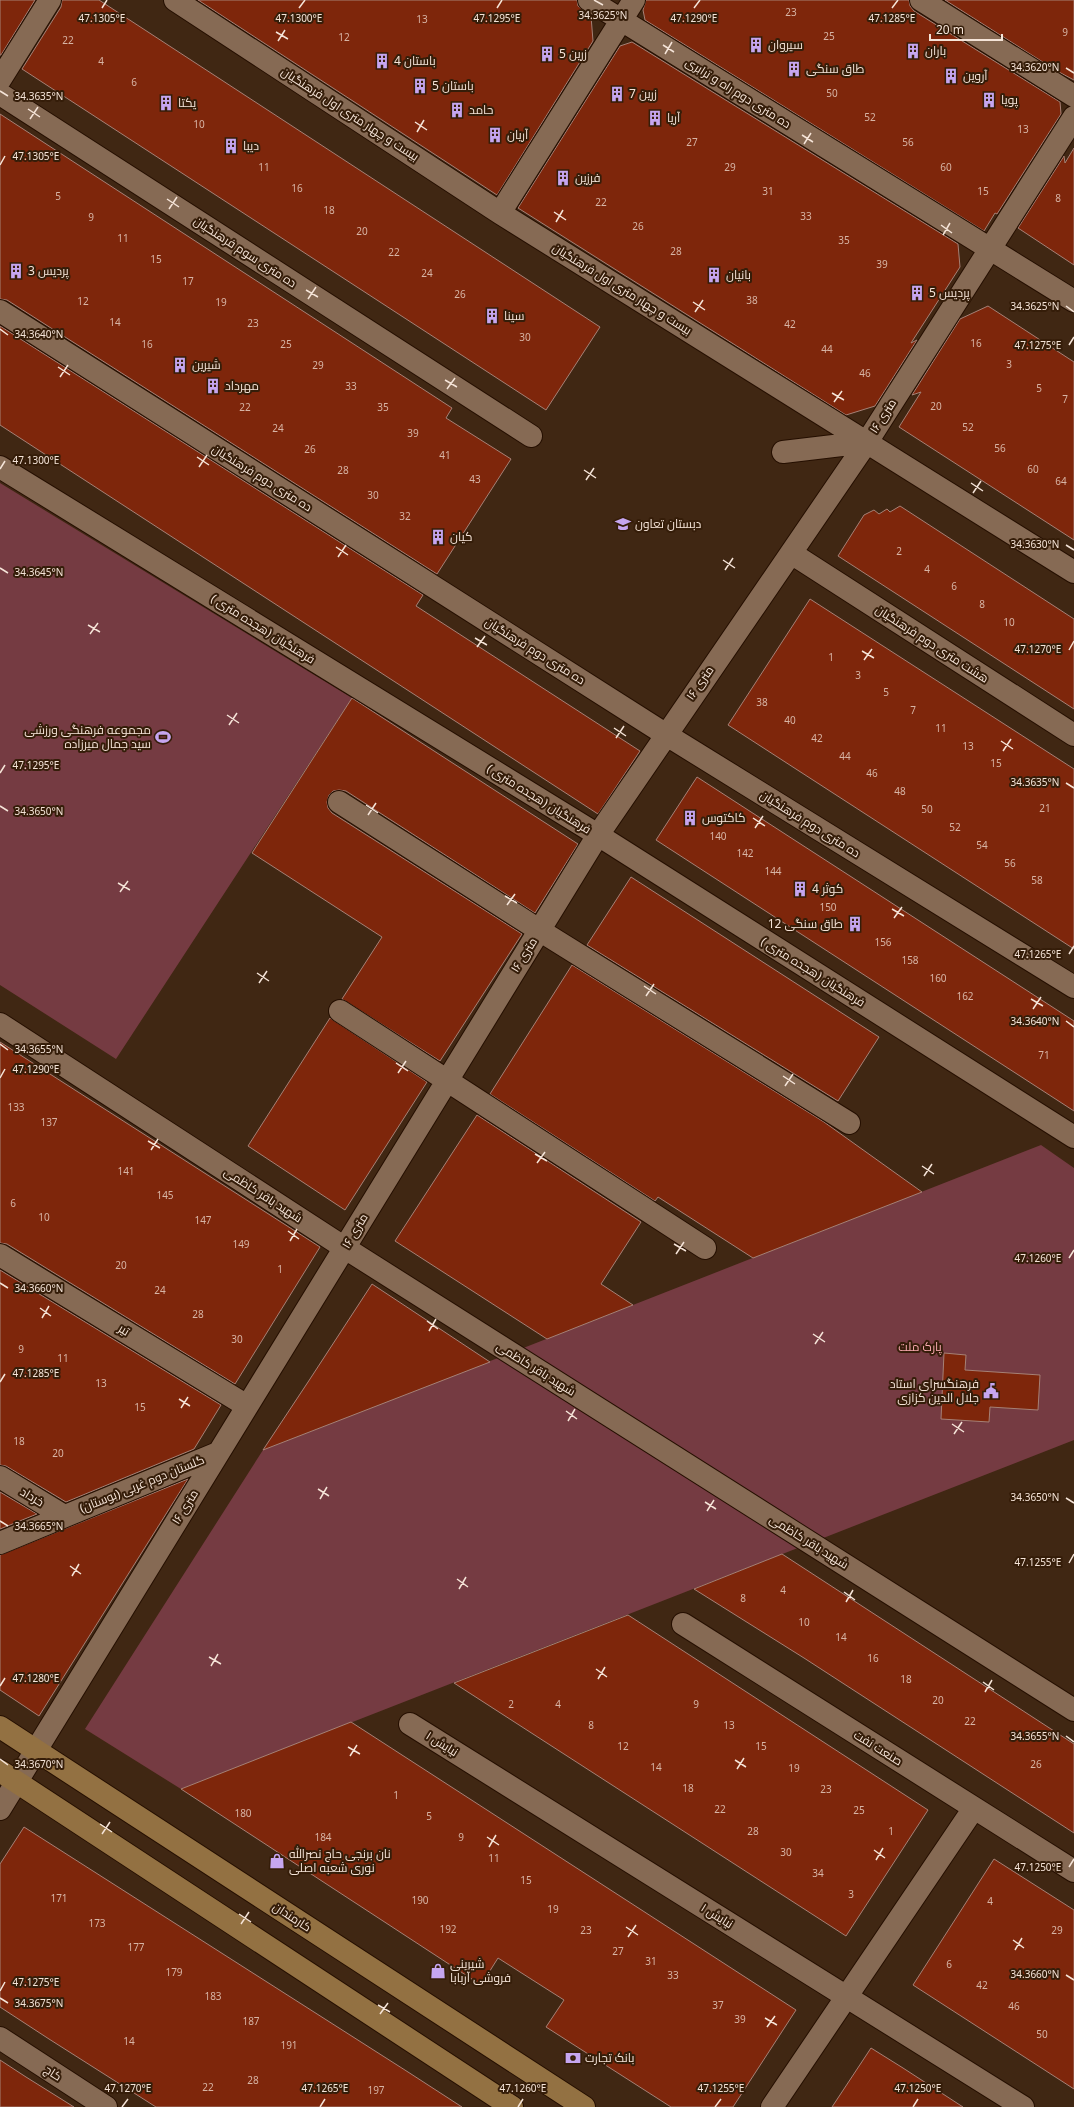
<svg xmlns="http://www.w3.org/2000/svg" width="1074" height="2107" font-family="'Noto Sans',Cairo,sans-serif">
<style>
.green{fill:#753b42}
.building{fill:#7e260b;stroke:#a68176}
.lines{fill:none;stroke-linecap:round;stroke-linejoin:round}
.street-casing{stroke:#250f00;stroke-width:24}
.secondary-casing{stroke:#250f00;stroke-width:24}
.street{stroke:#866a54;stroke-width:22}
.secondary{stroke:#937142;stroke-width:22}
.ticks{fill:none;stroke:#f5e4d8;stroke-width:1.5}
.labels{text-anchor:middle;stroke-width:4;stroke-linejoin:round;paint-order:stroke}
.number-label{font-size:10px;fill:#d7b4a5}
.poi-label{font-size:12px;fill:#f5e4d8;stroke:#351d09;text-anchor:start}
.street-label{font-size:12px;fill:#f5e4d8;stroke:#351d09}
.park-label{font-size:12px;fill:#fcacb3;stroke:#351d09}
.ticks-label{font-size:10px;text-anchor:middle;fill:#f5e4d8;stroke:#351d09;stroke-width:4;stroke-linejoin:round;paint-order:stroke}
</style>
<rect width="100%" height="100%" fill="#402713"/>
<path class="green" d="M0,483l352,215 -236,361 -116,-74z
M1041,1145l33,23v272l-893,349 -96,-60 178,-279z"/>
<path class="building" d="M0,0h35l-34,55h-1z
M62,0h37l501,327 -54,83 -524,-341 39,-62z
M198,0h379l1,6 13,10 2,25 -96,154z
M646,0h263l1,6 4,5 146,91 1,12 -64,100 -2,-1 -11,18 -339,-211 -2,-10z
M945,0h129v80l-17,-9z
M632,42l326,202 2,23 -49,76 6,-3 -42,66 -29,9 -328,-207 102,-162z
M0,114l452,294 -6,10 65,41 -74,115 -430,-274 -7,-1z
M1074,148v117l-56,-37 46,-72 1,7z
M988,306l86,56v178l-175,-113 22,-35 -9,3 48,-76z
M0,326l423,269 -7,11 224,145 -42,63 -598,-389z
M900,506l174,113v90l-236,-153 26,-41 10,-5 5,4 8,-5 3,3z
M810,599l264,170v180l-346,-224z
M352,698l226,146 -43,69 -189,-122 -7,-1 -6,1 -4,4 -2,7 1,6 4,5 190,121 -82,127 -98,-62 40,-62 -130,-84z
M697,777l377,244v90l-418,-271z
M631,877l248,160 -41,64 -251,-156z
M572,965l252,157 98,70 -169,66 -95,-61 -3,4 -165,-107z
M330,1018l97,64 -82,128 -97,-64z
M0,1042l320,205 -85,137 -228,-140 -7,-1z
M477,1115l164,107 -40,62 32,21 -86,34 -152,-98z
M0,1270l221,135 -27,44 -128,53 -60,-36 -6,-1z
M372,1284l118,78 -227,88 47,-71z
M944,1353l22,2 -1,15 75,5 -2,35 -48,-3 -1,15 -48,-3z
M188,1479l-149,237 -39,-26v-135z
M0,1492l37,22 -37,15z
M782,1554l292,190v89l-270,-175 -110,-69z
M628,1615l300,195 -82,126 -392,-253z
M351,1722l445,288 -63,97h-62l-125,-80 18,-27 -66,-42 -17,27 -300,-196z
M24,1827l384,245 54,35h-306l-107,-68 -49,-32v-143z
M994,1859l80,51v179l-161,-104z
M871,2048l32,20 60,39h-131z
M0,2060l26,17 48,30h-74z"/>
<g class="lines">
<defs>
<path id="street" d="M175,0l325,213 574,359
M589,0l485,301
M921,0l153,96
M0,80l50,-80
M0,94l531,342
M500,213l134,-213
M0,311l665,423 409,253
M783,452l84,-10
M0,467l598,368 476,302
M791,553l283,182
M339,802l200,128 310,193
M340,1011l365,237
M0,1024l345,224 729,462
M0,1255l247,151
M0,1477l64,39
M0,1543l218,-90
M683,1624l391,247
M410,1724l613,383
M0,1809l598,-974 269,-393 207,-325
M0,2038l106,69
M772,2107l202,-299"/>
<path id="secondary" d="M0,1727l584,380
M0,1771l512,336"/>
</defs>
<use href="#street" class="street-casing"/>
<use href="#secondary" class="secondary-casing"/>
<use href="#street" class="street"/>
<use href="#secondary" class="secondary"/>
</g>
<path class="ticks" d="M594,0l9,5M102,8l5,-8M299,8l6,-8M497,8l5,-8M694,8l6,-8M892,8l6,-8M276,32l12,7M278,41l7,-11M663,45l11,7M665,54l7,-12M1066,68l8,5M0,91l8,5M28,109l12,8M30,119l8,-12M415,122l12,8M417,132l7,-12M802,135l11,7M804,144l7,-11M0,165l5,-9M167,199l12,8M169,209l8,-12M554,212l12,8M556,222l7,-12M941,225l11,8M943,235l7,-12M306,290l12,7M308,299l8,-12M693,302l12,8M1066,306l8,6M695,312l8,-12M0,329l8,6M1069,345l5,-8M58,367l12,8M60,377l8,-12M445,380l12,7M447,389l8,-11M832,393l12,7M834,402l8,-11M197,457l12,8M199,467l8,-12M0,469l5,-8M584,470l12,8M586,480l8,-12M971,483l12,8M973,493l8,-12M1066,545l8,5M336,547l12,8M338,557l8,-12M723,560l12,8M0,568l8,5M725,570l8,-12M88,625l12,7M90,634l8,-11M475,638l12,7M477,647l8,-11M1069,650l5,-9M862,651l12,7M864,660l8,-11M227,715l12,8M229,725l8,-12M614,728l12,8M616,738l8,-12M1001,741l12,8M1003,751l8,-12M0,773l5,-8M1066,783l8,5M366,805l12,8M0,806l8,5M368,815l8,-12M753,818l12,8M755,828l8,-12M118,883l12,7M120,892l8,-11M505,896l12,7M507,905l8,-11M892,909l12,7M894,918l8,-11M1069,954l5,-8M257,973l12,8M259,983l8,-12M644,986l12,8M646,996l8,-12M1031,999l12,7M1033,1009l8,-12M1066,1021l8,6M0,1044l8,6M396,1063l12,8M398,1073l8,-12M783,1076l12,8M0,1078l5,-9M785,1086l8,-12M148,1141l12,7M151,1150l7,-11M535,1154l12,7M537,1163l8,-11M922,1166l12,8M924,1176l8,-12M288,1231l11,8M290,1241l7,-12M674,1244l12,7M676,1254l8,-12M1069,1258l5,-8M0,1283l8,5M40,1308l11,8M42,1318l7,-12M427,1321l11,8M429,1331l7,-12M813,1334l12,8M815,1344l8,-12M0,1382l5,-8M179,1399l11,7M181,1408l7,-11M566,1411l11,8M568,1421l7,-12M952,1424l12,8M954,1434l8,-12M318,1489l11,7M1066,1498l8,5M320,1499l7,-12M705,1502l11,7M707,1511l7,-11M0,1521l8,5M1069,1563l5,-9M70,1566l11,8M72,1576l7,-12M457,1579l11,8M459,1589l7,-12M844,1592l11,8M846,1602l7,-12M209,1657l12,7M211,1666l7,-12M596,1669l11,8M598,1679l7,-12M983,1682l11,8M0,1686l5,-8M985,1692l7,-12M1066,1736l8,6M348,1747l12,7M350,1756l7,-11M0,1759l8,6M735,1760l11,7M737,1769l7,-11M100,1824l12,8M102,1834l8,-12M487,1837l12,8M489,1847l7,-12M874,1850l11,8M876,1860l7,-12M1069,1867l5,-8M239,1914l12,8M241,1924l8,-12M626,1927l12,8M628,1937l8,-12M1013,1940l11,8M1015,1950l7,-12M1066,1975l8,5M0,1991l5,-9M0,1998l8,5M378,2005l12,7M380,2014l8,-11M765,2018l12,7M767,2027l8,-11M122,2107l6,-8M320,2107l5,-8M518,2107l5,-8M715,2107l6,-8M913,2107l5,-8"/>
<defs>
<symbol id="building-bare" viewBox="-9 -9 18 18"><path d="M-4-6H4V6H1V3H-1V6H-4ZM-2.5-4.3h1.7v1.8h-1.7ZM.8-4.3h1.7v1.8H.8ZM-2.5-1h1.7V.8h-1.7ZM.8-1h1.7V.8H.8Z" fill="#c6a6f0" stroke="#351d09" stroke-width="2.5" paint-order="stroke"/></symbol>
<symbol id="school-bare" viewBox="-9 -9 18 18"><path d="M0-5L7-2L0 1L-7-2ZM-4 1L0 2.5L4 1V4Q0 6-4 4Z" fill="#c6a6f0" stroke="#351d09" stroke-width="2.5" paint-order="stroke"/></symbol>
<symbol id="stadium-bare" viewBox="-9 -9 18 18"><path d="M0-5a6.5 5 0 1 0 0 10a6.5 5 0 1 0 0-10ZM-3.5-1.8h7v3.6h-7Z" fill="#c6a6f0" stroke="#351d09" stroke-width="2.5" paint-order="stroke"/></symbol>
<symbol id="civic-bare" viewBox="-9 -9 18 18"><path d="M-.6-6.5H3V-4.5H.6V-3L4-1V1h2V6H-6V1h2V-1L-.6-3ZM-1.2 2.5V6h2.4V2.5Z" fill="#c6a6f0" stroke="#351d09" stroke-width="2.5" paint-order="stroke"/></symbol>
<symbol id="shop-bare" viewBox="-9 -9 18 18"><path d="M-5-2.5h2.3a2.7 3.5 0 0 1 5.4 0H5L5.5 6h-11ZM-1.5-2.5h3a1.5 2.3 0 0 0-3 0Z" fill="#c6a6f0" stroke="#351d09" stroke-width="2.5" paint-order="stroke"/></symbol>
<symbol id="bank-bare" viewBox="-9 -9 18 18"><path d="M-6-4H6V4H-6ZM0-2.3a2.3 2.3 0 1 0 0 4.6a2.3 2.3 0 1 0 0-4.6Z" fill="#c6a6f0" stroke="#351d09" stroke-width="2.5" paint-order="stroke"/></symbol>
</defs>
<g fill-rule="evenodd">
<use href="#building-bare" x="745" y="34" width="22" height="22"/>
<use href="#building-bare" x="902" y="40" width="22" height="22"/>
<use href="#building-bare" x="536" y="43" width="22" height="22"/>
<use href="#building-bare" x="371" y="50" width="22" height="22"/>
<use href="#building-bare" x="783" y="58" width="22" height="22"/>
<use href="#building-bare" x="940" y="65" width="22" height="22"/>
<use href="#building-bare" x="409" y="75" width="22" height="22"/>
<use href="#building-bare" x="606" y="83" width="22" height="22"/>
<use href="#building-bare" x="978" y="89" width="22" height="22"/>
<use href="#building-bare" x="155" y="92" width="22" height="22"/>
<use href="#building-bare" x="446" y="99" width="22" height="22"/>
<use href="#building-bare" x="644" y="107" width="22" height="22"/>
<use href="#building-bare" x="484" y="124" width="22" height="22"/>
<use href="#building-bare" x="220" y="135" width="22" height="22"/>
<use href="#building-bare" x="552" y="167" width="22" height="22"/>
<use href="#building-bare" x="5" y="260" width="22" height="22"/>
<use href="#building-bare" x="703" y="264" width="22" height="22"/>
<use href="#building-bare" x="906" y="282" width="22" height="22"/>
<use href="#building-bare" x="481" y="305" width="22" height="22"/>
<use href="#building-bare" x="169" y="354" width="22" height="22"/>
<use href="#building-bare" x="202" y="375" width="22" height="22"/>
<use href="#school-bare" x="612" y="513" width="22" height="22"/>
<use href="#building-bare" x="427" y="526" width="22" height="22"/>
<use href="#stadium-bare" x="152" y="726" width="22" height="22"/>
<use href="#building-bare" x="679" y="807" width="22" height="22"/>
<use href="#building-bare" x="789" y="878" width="22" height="22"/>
<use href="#building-bare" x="844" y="913" width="22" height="22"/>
<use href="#civic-bare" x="980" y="1380" width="22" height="22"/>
<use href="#shop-bare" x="266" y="1850" width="22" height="22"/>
<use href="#shop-bare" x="427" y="1960" width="22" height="22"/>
<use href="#bank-bare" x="562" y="2047" width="22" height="22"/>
</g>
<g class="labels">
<g class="number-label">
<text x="791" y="16">23</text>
<text x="422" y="23">13</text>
<text x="1065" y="36">9</text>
<text x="829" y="40">25</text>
<text x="344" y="41">12</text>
<text x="68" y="44">22</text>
<text x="101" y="65">4</text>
<text x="134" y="86">6</text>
<text x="832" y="97">50</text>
<text x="870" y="121">52</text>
<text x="199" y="128">10</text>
<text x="1023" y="133">13</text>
<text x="692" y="146">27</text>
<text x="908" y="146">56</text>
<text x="264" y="171">11</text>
<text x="730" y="171">29</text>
<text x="946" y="171">60</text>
<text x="297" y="192">16</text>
<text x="768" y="195">31</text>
<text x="983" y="195">15</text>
<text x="58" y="200">5</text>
<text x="1058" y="202">8</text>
<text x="601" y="206">22</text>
<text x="329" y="214">18</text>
<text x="806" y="220">33</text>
<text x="91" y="221">9</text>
<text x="638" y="230">26</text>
<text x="362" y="235">20</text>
<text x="123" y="242">11</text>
<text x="844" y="244">35</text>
<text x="676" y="255">28</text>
<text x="394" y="256">22</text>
<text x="156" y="263">15</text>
<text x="882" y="268">39</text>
<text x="427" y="277">24</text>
<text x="188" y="285">17</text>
<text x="460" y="298">26</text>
<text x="752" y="304">38</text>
<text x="83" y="305">12</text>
<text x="221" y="306">19</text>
<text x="115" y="326">14</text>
<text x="253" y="327">23</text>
<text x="790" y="328">42</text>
<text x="525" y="341">30</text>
<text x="976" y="347">16</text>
<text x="147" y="348">16</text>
<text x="286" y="348">25</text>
<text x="827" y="353">44</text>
<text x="1009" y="368">3</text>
<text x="318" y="369">29</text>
<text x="865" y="377">46</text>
<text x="351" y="390">33</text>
<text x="1039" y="392">5</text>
<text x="1065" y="403">7</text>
<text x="936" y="410">20</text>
<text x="245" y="411">22</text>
<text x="383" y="411">35</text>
<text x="968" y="431">52</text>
<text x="278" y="432">24</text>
<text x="413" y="437">39</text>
<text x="1000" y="452">56</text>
<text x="310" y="453">26</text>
<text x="445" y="459">41</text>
<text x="1033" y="473">60</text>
<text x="343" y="474">28</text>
<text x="475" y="483">43</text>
<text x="1061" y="485">64</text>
<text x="373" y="499">30</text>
<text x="405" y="520">32</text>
<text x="899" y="555">2</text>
<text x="927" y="573">4</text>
<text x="954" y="590">6</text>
<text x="982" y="608">8</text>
<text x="1009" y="626">10</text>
<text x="831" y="661">1</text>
<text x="858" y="679">3</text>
<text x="886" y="696">5</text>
<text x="762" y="706">38</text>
<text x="913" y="714">7</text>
<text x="790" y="724">40</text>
<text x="941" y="732">11</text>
<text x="817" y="742">42</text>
<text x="968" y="750">13</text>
<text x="845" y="760">44</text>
<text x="996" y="767">15</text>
<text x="872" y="777">46</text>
<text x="900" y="795">48</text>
<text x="1045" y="812">21</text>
<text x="927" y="813">50</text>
<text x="955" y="831">52</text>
<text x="718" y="840">140</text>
<text x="982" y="849">54</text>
<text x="745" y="857">142</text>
<text x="1010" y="867">56</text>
<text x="773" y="875">144</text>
<text x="1037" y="884">58</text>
<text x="828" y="911">150</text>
<text x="883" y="946">156</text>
<text x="910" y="964">158</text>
<text x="938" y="982">160</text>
<text x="965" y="1000">162</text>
<text x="1044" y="1059">71</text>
<text x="16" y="1111">133</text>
<text x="49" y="1126">137</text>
<text x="126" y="1175">141</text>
<text x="165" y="1199">145</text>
<text x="13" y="1207">6</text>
<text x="44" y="1221">10</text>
<text x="203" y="1224">147</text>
<text x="241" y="1248">149</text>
<text x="121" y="1269">20</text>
<text x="280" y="1273">1</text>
<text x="160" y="1294">24</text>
<text x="198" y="1318">28</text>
<text x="237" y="1343">30</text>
<text x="21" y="1353">9</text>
<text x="63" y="1362">11</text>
<text x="101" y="1387">13</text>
<text x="140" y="1411">15</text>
<text x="19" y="1445">18</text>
<text x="58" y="1457">20</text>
<text x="783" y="1594">4</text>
<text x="743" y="1602">8</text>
<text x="804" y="1626">10</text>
<text x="841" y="1641">14</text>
<text x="873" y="1662">16</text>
<text x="906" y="1683">18</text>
<text x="938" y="1704">20</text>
<text x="511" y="1708">2</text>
<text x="558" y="1708">4</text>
<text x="696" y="1708">9</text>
<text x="970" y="1725">22</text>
<text x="591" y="1729">8</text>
<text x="729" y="1729">13</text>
<text x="623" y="1750">12</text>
<text x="761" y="1750">15</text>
<text x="1036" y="1768">26</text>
<text x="656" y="1771">14</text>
<text x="794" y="1772">19</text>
<text x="688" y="1792">18</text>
<text x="826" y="1793">23</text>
<text x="396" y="1799">1</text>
<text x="720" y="1813">22</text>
<text x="859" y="1814">25</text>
<text x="243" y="1817">180</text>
<text x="429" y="1820">5</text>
<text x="753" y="1835">28</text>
<text x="891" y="1835">1</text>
<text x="323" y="1841">184</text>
<text x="461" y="1841">9</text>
<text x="786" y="1856">30</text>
<text x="494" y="1862">11</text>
<text x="818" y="1877">34</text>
<text x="526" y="1884">15</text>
<text x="851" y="1898">3</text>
<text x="59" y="1902">171</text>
<text x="420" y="1904">190</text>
<text x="990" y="1905">4</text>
<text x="553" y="1913">19</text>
<text x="97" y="1927">173</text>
<text x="448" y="1933">192</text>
<text x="586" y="1934">23</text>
<text x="1057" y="1934">29</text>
<text x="136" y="1951">177</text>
<text x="618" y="1955">27</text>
<text x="651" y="1965">31</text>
<text x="949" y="1968">6</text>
<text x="174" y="1976">179</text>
<text x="673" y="1979">33</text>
<text x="982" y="1989">42</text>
<text x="213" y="2000">183</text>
<text x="718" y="2009">37</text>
<text x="1014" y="2010">46</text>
<text x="740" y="2023">39</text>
<text x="251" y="2025">187</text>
<text x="1042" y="2038">50</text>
<text x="129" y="2045">14</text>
<text x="289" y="2049">191</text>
<text x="253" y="2084">28</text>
<text x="208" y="2091">22</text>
<text x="376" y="2094">197</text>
</g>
<g class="poi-label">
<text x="768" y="49">سیروان</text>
<text x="925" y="55">باران</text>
<text x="559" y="58">زرین 5</text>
<text x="394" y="65">باستان 4</text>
<text x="806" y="73">طاق سنگی</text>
<text x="963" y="80">آروین</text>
<text x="432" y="90">باستان 5</text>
<text x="629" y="98">زرین 7</text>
<text x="1001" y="104">پویا</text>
<text x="178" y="107">یکتا</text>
<text x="469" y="114">حامد</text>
<text x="667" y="122">آریا</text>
<text x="507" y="139">آریان</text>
<text x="243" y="150">دیبا</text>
<text x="575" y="182">فرزین</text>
<text x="28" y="275">پردیس 3</text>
<text x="726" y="279">بانیان</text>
<text x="929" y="297">پردیس 5</text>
<text x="504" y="320">سینا</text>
<text x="192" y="369">شیرین</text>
<text x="225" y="390">مهرداد</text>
<text x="635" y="528">دبستان تعاون</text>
<text x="450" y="541">کیان</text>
<text x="151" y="734" text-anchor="end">مجموعه فرهنگی ورزشی<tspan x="151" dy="14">سید جمال میرزاده</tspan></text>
<text x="702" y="822">کاکتوس</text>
<text x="812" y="893">کوثر 4</text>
<text x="843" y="928" text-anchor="end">طاق سنگی 12</text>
<text x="979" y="1388" text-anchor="end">فرهنگسرای استاد<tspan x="979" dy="14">جلال الدین کزازی</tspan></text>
<text x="289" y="1858">نان برنجی حاج نصرالله<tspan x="289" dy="14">نوری شعبه اصلی</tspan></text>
<text x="450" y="1968">شیرینی<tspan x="450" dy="14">فروشی آربابا</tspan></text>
<text x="585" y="2062">بانک تجارت</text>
</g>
<g class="street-label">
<text transform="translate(738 93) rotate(32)" y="4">ده متری دوم راه و ترابری</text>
<text transform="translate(350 114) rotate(33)" y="4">بیست و چهار متری اول فرهنگیان</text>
<text transform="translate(245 252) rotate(33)" y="4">ده متری سوم فرهنگیان</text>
<text transform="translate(622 289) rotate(32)" y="4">بیست و چهار متری اول فرهنگیان</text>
<text transform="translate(883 416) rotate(-57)" y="4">۱۶ متری</text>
<text transform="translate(262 478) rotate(32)" y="4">ده متری دوم فرهنگیان</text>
<text transform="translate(263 629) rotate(32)" y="4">فرهنگیان (هجده متری )</text>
<text transform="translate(932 644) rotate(33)" y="4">هشت متری دوم فرهنگیان</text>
<text transform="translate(535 651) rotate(32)" y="4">ده متری دوم فرهنگیان</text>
<text transform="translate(700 683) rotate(-55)" y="4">۱۶ متری</text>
<text transform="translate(539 799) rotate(32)" y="4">فرهنگیان (هجده متری )</text>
<text transform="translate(810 824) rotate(32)" y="4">ده متری دوم فرهنگیان</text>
<text transform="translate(524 955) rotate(-58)" y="4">۱۶ متری</text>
<text transform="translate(813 972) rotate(32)" y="4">فرهنگیان (هجده متری )</text>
<text transform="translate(263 1195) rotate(33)" y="4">شهید باقر کاظمی</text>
<text transform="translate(355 1231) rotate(-59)" y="4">۱۶ متری</text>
<text transform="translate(124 1330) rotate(31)" y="4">تیر</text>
<text transform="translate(536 1369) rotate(32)" y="4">شهید باقر کاظمی</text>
<text transform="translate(142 1484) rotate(-22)" y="4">گلستان دوم غربی (بوستان)</text>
<text transform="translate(32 1497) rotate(31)" y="4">خرداد</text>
<text transform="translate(185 1507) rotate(-58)" y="4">۱۶ متری</text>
<text transform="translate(809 1542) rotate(32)" y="4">شهید باقر کاظمی</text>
<text transform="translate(442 1744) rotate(32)" y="4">نیایش ۱</text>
<text transform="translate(878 1748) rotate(32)" y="4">صنعت نفت</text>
<text transform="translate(717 1916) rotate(32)" y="4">نیایش ۱</text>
<text transform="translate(292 1917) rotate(33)" y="4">کارمندان</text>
<text transform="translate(53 2073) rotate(33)" y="4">کاج</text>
</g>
<g class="park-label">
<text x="920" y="1351">پارک ملت</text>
</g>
</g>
<g class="ticks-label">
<text x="603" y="19">34.3625°N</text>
<text x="102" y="22">47.1305°E</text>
<text x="299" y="22">47.1300°E</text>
<text x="497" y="22">47.1295°E</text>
<text x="694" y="22">47.1290°E</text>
<text x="892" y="22">47.1285°E</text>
<text x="1035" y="71">34.3620°N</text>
<text x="39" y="100">34.3635°N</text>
<text x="36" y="160">47.1305°E</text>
<text x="1035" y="310">34.3625°N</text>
<text x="39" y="338">34.3640°N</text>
<text x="1038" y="349">47.1275°E</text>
<text x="36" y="464">47.1300°E</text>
<text x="1035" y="548">34.3630°N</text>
<text x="39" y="576">34.3645°N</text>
<text x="1038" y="653">47.1270°E</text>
<text x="36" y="769">47.1295°E</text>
<text x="1035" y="786">34.3635°N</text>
<text x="39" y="815">34.3650°N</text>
<text x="1038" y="958">47.1265°E</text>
<text x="1035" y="1025">34.3640°N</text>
<text x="39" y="1053">34.3655°N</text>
<text x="36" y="1073">47.1290°E</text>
<text x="1038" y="1262">47.1260°E</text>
<text x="39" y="1292">34.3660°N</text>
<text x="36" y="1377">47.1285°E</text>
<text x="1035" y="1501">34.3650°N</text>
<text x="39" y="1530">34.3665°N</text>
<text x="1038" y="1566">47.1255°E</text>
<text x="36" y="1682">47.1280°E</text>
<text x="1035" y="1740">34.3655°N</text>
<text x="39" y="1768">34.3670°N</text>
<text x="1038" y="1871">47.1250°E</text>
<text x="1035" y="1978">34.3660°N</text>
<text x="36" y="1986">47.1275°E</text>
<text x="39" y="2007">34.3675°N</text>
<text x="128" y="2092">47.1270°E</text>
<text x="325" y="2092">47.1265°E</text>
<text x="523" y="2092">47.1260°E</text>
<text x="721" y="2092">47.1255°E</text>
<text x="918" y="2092">47.1250°E</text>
</g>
<path d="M930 34v6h72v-6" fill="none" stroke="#f5e4d8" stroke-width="2"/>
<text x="936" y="34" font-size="12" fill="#f5e4d8" stroke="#351d09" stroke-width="3" paint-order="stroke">20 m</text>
</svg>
